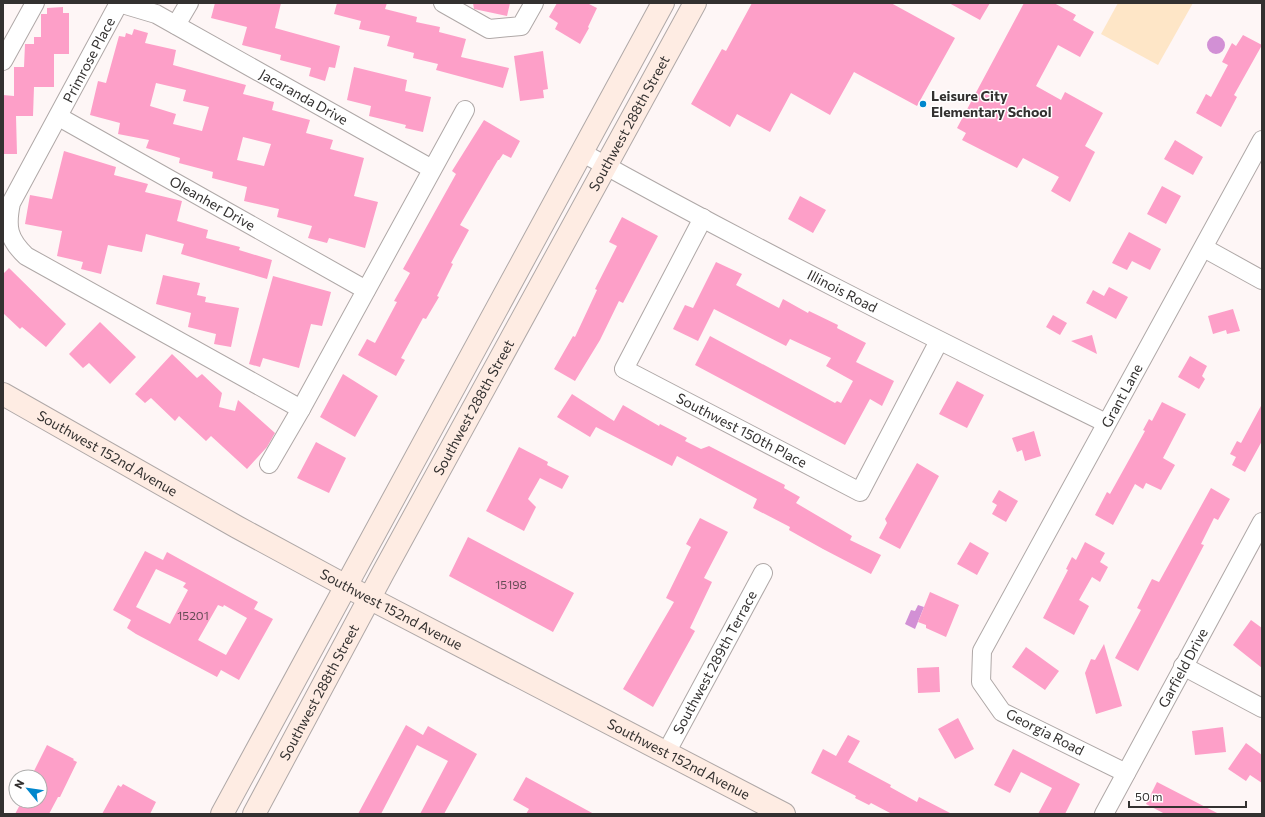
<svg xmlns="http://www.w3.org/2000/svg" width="1265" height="817" font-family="Commissioner,sans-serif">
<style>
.green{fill:#fee6c7}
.water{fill:#d290d5}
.building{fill:#fd9fc8;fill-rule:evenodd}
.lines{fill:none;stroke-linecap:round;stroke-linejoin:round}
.street-casing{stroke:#afa8a7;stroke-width:20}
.secondary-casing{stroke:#afa8a7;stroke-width:24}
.street{stroke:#fff;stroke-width:18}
.secondary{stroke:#feece3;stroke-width:22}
.poi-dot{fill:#0087cd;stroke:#fff;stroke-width:1.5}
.labels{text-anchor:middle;stroke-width:3;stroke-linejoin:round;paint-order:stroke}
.number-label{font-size:12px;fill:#664c56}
.street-label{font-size:14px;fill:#333130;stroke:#fff}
.poi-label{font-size:14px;font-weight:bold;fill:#333130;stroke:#fff;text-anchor:start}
</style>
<rect width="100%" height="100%" fill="#fef6f6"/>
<path class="green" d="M1118,3h75l-35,62 -57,-31z"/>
<path class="water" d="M1207 45a9 9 0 1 1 18 0a9 9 0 1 1-18 0Z
M918,605l6,2 -9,22 -10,-5 6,-14 4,1z"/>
<path class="building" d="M215,3h66l-6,25 65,18 -5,22 -6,-1 -4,14 -16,-5 2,-8 -31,-8 1,-5 -39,-10 5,-18 -36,-9z
M337,3h50l-2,6 32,8 -1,5 24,5 -1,5 27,7 -5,18 48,11 -6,20 -67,-18 2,-6 -25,-6 1,-5 -27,-7 3,-10 -31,-7 2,-8 -27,-7z
M473,3h37l-3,13 -33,-7z
M557,3h30l10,5 -9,19 1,1 -9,16 -25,-15 3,-6 -9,-6z
M752,3h139l64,35 -38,68 -63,-34 -24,43 -39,-22 -21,39 -33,-18 -7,13 -39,-23 31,-55 4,2z
M949,3h41l-10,17z
M1024,3h30l22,12 -3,5 21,12 -14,25 -22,-12 -22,41 25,14 4,-8 38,21 -18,33 10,6 -25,50 -19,-11 8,-14 -36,-19 -6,10 -55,-28 4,-7 -9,-5z
M63,7v6h6v41h-15v33h-20l-1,29h-17l1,38h-14v-59l11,1v-29h10l1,-23h9v-7h7v-23h6v-6z
M134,29l14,4 -3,10 31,7 -3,15 73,20 -3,9 31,8 -2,8 38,10 -4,13 27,7 -3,9 34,9 -10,38 24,6 -13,46 -36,-10 -2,5 -19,-5 4,-12 -35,-9 2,-8 -35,-8 3,-14 -35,-9 1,-6 -34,-9 1,-5 -34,-10 3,-8 -31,-6 2,-11 -30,-8 8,-34 8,2 13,-47 6,1 1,-4 6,2zM156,83l30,7 -3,11 26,6 -7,24 -29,-7 3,-10 -26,-8zM243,137l28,7 -7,22 -27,-6z
M1243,35l19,10 -28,50 3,2 -16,30 -25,-14 10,-19 5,3 17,-32 -6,-3 10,-19 4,3z
M543,51l5,38 -5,1 1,8 -24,3 -6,-45z
M354,67l53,13 -2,11 26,6 -8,35 -18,-4 1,-3 -37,-9 2,-10 -24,-6z
M484,120l36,21 -9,17 -8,-4 -4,6h-1l-38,65 9,5 -18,33 2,1 -16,32 2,1 -13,22 -3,-1 -22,40 4,2 -9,16 -38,-21 9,-16 8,4 22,-41 -3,-1 16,-28 -7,-4 53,-95 -4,-3z
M1175,140l28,17 -10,18 -29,-16z
M64,151l52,16 -2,8 34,9 -3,8 37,9 -5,20 31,9 -2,8 34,9 -1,3 33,10 -5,19 -86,-25 3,-10 -38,-10 -4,18 -34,-7 -7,29 -20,-5 2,-7 -26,-6 5,-25 -37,-7 5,-29 22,4z
M1162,186l19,10 -15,28 -19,-10z
M800,196l26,14 -13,23 -25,-14z
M622,217l36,19 -35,67 -4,-2 -19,39 -25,41 -21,-12 19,-33 2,1 22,-47 -2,-1 22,-43 -8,-4z
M1129,232l32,17 -11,21 -18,-9 -5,9 -15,-7z
M716,262l26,12 -6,11 43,23 4,-9 25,14 1,-2 29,14 -1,3 29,15 -10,19 38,19 -12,25 -12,-7 -25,46 -150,-80 15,-29 125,67 2,-2 4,2 12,-22 -27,-15 5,-8 -41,-19 -4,7 -72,-37 -16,32 -25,-12 12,-24 8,3z
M9,268l57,56 -20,23 -24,-20 -2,2 -17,-16v-39z
M163,275l37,8 -3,12 9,2 -1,5 34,6 -8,39 -17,-3 2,-10 -28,-7 3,-14 -35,-9z
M273,276l58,16 -9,34 -11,-2 -12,44 -36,-10 -3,9 -11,-3z
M1109,287l19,10 -12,22 -30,-16 7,-13 11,6z
M1233,309l7,22 -13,3 -1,-4 -13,4 -5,-18z
M1053,315l14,8 -7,12 -14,-8z
M100,322l36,35 -26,27 -21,-21 -6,5 -14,-14z
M1092,335l5,19 -26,-13z
M172,354l25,24 5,-4 20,19 -3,14 16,4 3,-11 37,33 -8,14 -20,22 -36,-33 -5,5 -27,-25 -4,5 -24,-23 -6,5 -10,-9z
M1190,356l17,10 -5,10 3,3 -6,10 -21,-12z
M343,374l35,22 -23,41 -35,-20z
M957,381l27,14 -17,33 -28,-14z
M572,394l42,27 9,-16 36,21 1,-2 27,14 -2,3 16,8 8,-3 76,39 -1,3 16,9 -4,6 56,33 -2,4 31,15 -10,19 -48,-25 -34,-19 1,-3 -37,-19 4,-9 -80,-43 -5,10 -76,-39 -6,10 -33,-20z
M1162,402l24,12 -23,44 12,7 -14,25 -15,-7 -3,6 -8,-5 -22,41 -18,-10 12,-23 3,2 35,-63 -2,-1 6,-11 3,2z
M1262,404v37l-17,31 -13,-7 4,-8 -6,-3 7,-13 4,2z
M1034,431l7,25 -16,5 -3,-11 -5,2 -5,-14z
M316,442l30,16 -17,35 -32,-15z
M519,447l29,15 -1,3 22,11 -7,13 -22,-11 -12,21 8,8 -12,24 -38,-20z
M917,463l22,13 -39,73 -21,-11 8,-15 -2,-4z
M1211,488l19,11 -12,21 -4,-2 -13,26 3,1 -66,126 -23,-13 26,-48 -4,-2 15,-29 7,3z
M999,490l19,11 -12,21 -14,-8 5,-9 -5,-3z
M700,518l28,14 -24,46 8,4 -22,46 5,3 -42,76 -30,-18 51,-87 -8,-4 25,-51 -5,-3z
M468,537l106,56 -21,39 -104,-56z
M970,542l19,11 -12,22 -20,-11z
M1085,542l20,11 -5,9 8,5 -8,15 -8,-5 -13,23 10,6 -15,29 -31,-17 25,-48 -2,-1 6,-12 4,3z
M145,551l18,9 4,-8 91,50 -4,7 19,10 -34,61 -18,-10 -4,7 -81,-43 -9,-6 4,-8 -18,-10zM156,569l30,14 -3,4 5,3 -18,34 -34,-17zM218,605l5,2 1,-2 23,13 -21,37 -28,-15z
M930,592l29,13 -13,32 -20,-9v-3l-8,-3z
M1251,620l11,8v40l-29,-23z
M1104,644l18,62 -26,8 -11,-41 6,-14 4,1z
M1026,647l33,24 -14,19 -33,-23z
M939,667l1,25 -22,1 -1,-25z
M958,718l16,31 -19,10 -17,-30z
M406,725l17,10 5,-9 49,28 -33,60h-24l28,-53 -31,-16 -36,69h-23z
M1223,727l3,25 -31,3 -3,-24z
M848,735l12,6 -12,21 43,23 -1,2 27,15 2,-5 33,17h-60l-21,-11 -2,2 -14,-7 1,-2 -45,-23 12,-24 13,7z
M1246,743l16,12v28l-12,-8 -4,6 -18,-12z
M47,745l27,14 -1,1 4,2 -17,35h-2l-9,17h-34l7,-13h18v-24h-9z
M1013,749l67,35 -15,30h-27l14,-26 -31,-16 -11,21 -16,-8z
M526,777l68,37h-68l3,-5 -16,-9z
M1157,782l62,32h-54l-19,-10z
M123,784l33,18 -6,12h-48l16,-29 3,2z"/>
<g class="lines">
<defs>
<g id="street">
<path d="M119,3l-108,200c-5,24 -3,36 15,53l275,153"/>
<path id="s1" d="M119,3l37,11 276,155"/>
<path d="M443,3l46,26 32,-3 13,-23"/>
<path d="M176,25l13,-22"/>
<path d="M3,61l32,-58"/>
<path id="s2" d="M59,117l307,173"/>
<path id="s3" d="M581,152c172,96 348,184 525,271"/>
<path id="s4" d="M703,218l-79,151 236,123 79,-151"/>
<path d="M1204,248l58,32"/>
<path d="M269,464l32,-55 164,-299"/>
<path d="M1183,666l79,42"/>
<path id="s5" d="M666,753l97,-180"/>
<path id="s6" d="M1126,773l-124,-61 -21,-30 1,-31 280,-511"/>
<path id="s7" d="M1104,814l158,-292"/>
</g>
<g id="secondary">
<path id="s8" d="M3,394l234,133 109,59 438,228"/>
<path d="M222,814l441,-811"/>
<path id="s9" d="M254,814l129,-241 312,-570"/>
</g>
</defs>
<use href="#street" class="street-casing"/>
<use href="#secondary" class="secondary-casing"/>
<use href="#street" class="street"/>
<use href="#secondary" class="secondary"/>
</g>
<circle class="poi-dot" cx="923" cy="104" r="4"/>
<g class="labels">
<g class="number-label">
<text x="511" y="589">15198</text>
<text x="193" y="620">15201</text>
</g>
<g class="street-label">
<text transform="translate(89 60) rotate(-62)" y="5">Primrose Place</text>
<text dy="5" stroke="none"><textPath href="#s1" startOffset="208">Jacaranda Drive</textPath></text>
<text dy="5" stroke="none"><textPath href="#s9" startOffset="786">Southwest 288th Street</textPath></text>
<text dy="5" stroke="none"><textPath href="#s2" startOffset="176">Oleanher Drive</textPath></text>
<text dy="5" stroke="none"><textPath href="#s3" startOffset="296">Illinois Road</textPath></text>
<text dy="5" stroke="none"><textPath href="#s6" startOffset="497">Grant Lane</textPath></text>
<text dy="5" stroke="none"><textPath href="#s9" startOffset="462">Southwest 288th Street</textPath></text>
<text dy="5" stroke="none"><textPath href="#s4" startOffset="303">Southwest 150th Place</textPath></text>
<text dy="5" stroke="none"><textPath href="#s8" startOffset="120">Southwest 152nd Avenue</textPath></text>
<text dy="5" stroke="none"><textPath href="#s8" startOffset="444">Southwest 152nd Avenue</textPath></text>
<text dy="5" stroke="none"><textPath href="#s5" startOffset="103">Southwest 289th Terrace</textPath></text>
<text dy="5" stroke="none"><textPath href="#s7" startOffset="166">Garfield Drive</textPath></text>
<text dy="5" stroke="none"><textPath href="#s9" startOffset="138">Southwest 288th Street</textPath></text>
<text transform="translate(1045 732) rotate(27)" y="5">Georgia Road</text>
<text dy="5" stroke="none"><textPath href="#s8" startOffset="768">Southwest 152nd Avenue</textPath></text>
</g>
<g class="poi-label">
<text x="931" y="101">Leisure City<tspan x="931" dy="16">Elementary School</tspan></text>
</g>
</g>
<rect width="1265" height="817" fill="none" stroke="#333130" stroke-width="8"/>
<g transform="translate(28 789) rotate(299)"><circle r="19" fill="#ffffff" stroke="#adadac"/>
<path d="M0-3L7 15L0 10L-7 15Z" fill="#0087cd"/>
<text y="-6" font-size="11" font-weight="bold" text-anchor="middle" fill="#333130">N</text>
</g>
<path d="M1129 801v6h117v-6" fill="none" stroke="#333130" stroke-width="2"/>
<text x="1135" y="801" font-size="12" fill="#333130" stroke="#ffffff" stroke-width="3" paint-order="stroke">50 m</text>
</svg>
